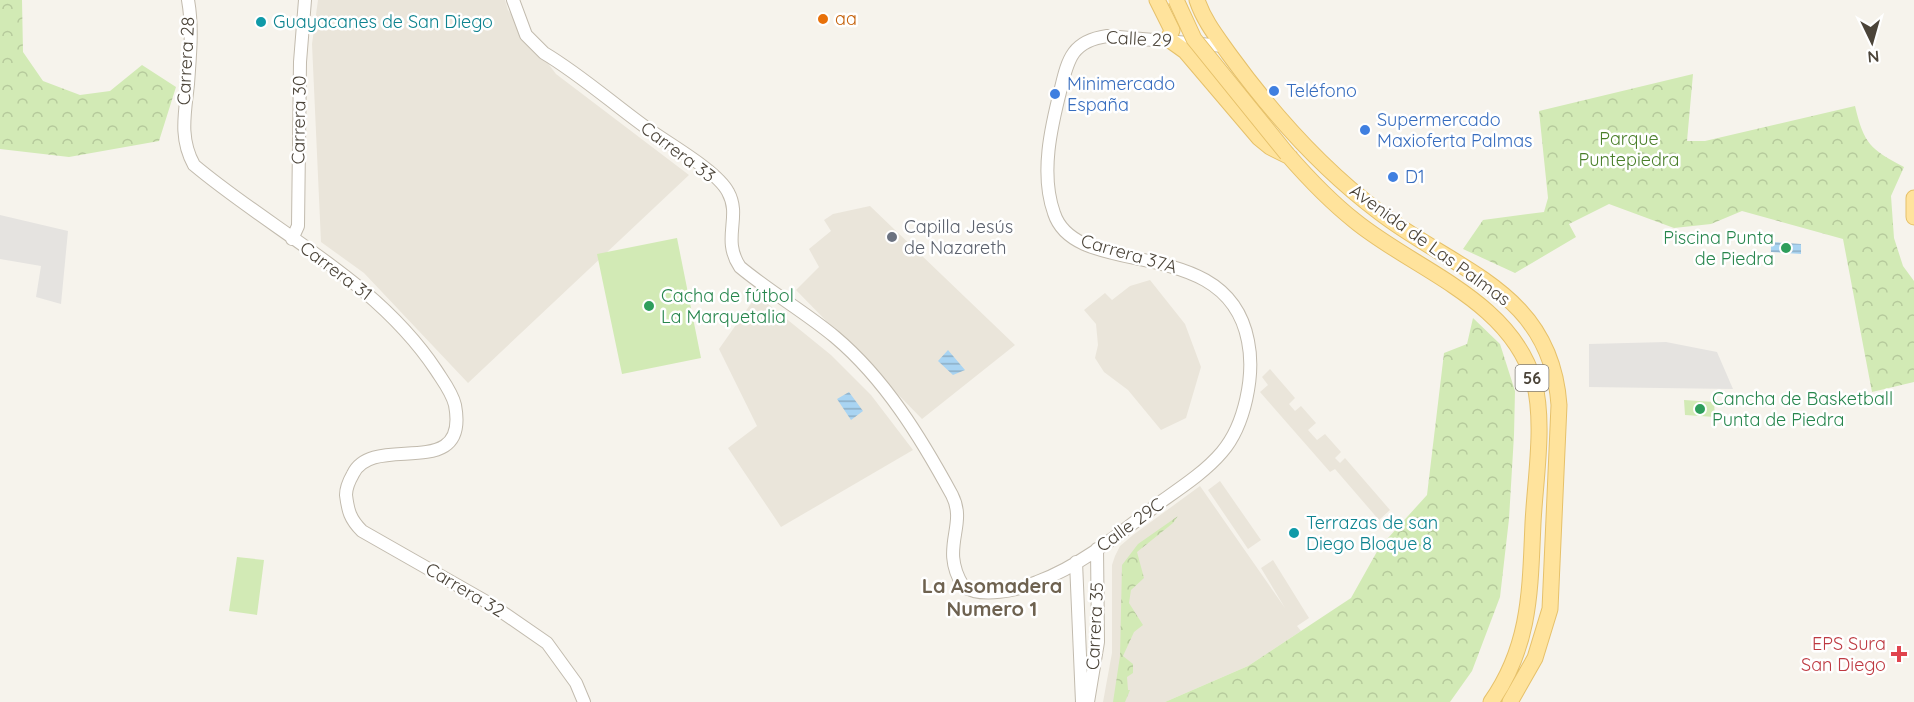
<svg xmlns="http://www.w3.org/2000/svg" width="1914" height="702" font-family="Quicksand,sans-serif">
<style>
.residential{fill:#eae5da}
.forest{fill:url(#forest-crowns)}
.pitch{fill:#d2eab5}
.parking{fill:#e5e3e0}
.water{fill:url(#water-rules)}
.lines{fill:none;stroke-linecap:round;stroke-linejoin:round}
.minor-casing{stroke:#c2bbae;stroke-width:14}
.major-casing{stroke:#e6c16a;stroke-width:17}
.minor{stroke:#fff;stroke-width:12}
.major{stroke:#ffe39c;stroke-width:15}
.major-bridge-casing{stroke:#e6c16a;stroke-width:17;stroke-linecap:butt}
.major-bridge{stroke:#ffe39c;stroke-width:15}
.food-dot{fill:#e8710a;stroke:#fff;stroke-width:2}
.culture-dot{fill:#0f9aa8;stroke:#fff;stroke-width:2}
.shop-dot{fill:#3f7fe0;stroke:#fff;stroke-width:2}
.worship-dot{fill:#6b7280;stroke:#fff;stroke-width:2}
.leisure-dot{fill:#2e9e5b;stroke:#fff;stroke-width:2}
.health-dot{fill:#e0444e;stroke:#fff;stroke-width:2}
.labels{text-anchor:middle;stroke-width:5;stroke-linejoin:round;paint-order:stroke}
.shield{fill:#fff;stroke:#817c74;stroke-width:1.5}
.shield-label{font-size:16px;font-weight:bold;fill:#4b4439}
.food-label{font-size:18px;fill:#c56008;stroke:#fff;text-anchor:start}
.culture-label{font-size:18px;fill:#0d838f;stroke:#fff;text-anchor:start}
.street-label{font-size:18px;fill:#4b4439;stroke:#fff}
.shop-label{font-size:18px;fill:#366cbe;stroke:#fff;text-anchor:start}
.park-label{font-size:18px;fill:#4a7f2a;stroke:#fff}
.worship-label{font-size:18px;fill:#5b616d;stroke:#fff;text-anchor:start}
.leisure-label{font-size:18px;fill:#27864d;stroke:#fff;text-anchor:start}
.health-label{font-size:18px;fill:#be3a42;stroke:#fff;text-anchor:end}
.neighbourhood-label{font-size:20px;font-weight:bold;fill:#6e6250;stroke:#fff}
</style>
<defs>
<pattern id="forest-crowns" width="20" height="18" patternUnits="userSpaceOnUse" patternTransform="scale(1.5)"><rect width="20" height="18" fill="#d2eab5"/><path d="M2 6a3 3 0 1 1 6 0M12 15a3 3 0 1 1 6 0" fill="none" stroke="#b6ca9c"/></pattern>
<pattern id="water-rules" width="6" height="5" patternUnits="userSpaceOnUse" patternTransform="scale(1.5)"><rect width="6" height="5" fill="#a9d4f2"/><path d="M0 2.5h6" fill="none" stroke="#8caec5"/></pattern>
</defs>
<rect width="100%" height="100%" fill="#f6f3ec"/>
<path class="residential" d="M318,0h187l3,10 48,64 133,101 -221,208 -104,-110 -43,-31 -9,-198z
M870,206l145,139 -93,74 -126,-129 23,-23 -10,-18 22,-18 -7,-11 9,-6z
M1150,280l35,44 16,43 -15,51 -25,12 -33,-40 -24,-18 -9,-14 3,-13 -2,-21 -12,-14 21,-17 7,7 18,-14z
M757,295l74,60 40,40 42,55 -132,77 -53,-79 29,-22 -38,-77z
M1270,369l25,29 -6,6 6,7 6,-5 15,17 -8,7 9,10 8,-6 16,18 -6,6 5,5 5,-5 45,52 -11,10 -44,-51 -5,3 -70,-80 8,-7 -6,-8z
M1220,481l41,59 -13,9 -40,-59z
M1200,486l85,122 -24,-40 12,-8 36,58 -12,8 4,5 -53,35 -83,36h-62l9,-49v-88l3,-9 5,-10 13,-11z"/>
<path class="forest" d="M0,0h22l1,52 20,29 37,14 30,-4 32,-26 34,22 -17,54 -90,16 -69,-8z
M1693,74l-6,67h18l150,-35c9,38 15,43 49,61l-13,29 3,42 9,28 11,15v101l-42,10 -29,-153 -101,-28 -31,13 -37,4 -65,-24 -40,20 7,13 -61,36 -52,-24 20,-29 61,-8 4,-14 -9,-87z
M1473,318l27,26 15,47 -1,44 -5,84 -9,78 -28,74 -22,31h-285l83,-36 103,-68 28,-50 48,-53 17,-142 23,-9z
M1178,516l-5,7 -36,29 7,26 -13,12 -2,13 14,22 -9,7 -11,24 10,8v9l-6,4 1,13h2l-5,12h-12l7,-46 2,-91 16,-21z"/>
<path class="pitch" d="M677,238l24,120 -79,16 -25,-120z
M1684,400l30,2 1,15 -30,-2z
M237,557l27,3 -7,55 -28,-4z"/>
<path class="parking" d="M0,215l68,16 -7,73 -25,-7 5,-31 -41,-7z
M1666,342l51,10 16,37 -144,-2v-43z"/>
<path class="water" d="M1771,242l30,2v10l-30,-2z
M948,350l17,20 -12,5 -15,-14z
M849,392l14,19 -12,9 -14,-21z"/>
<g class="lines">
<defs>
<path id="minor" d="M188,0c5,28 2,55 0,84 -3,29 -9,54 6,81 81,68 182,115 242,205 7,11 16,22 19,35 15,79 -82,26 -102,69 -4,7 -7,13 -7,21 2,16 4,24 16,36l130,74 55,38 29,40 8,19
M513,0l13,35 18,18c37,22 69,51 104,76 21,15 69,42 80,63 14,25 -7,47 12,75 30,25 65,45 95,70 50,42 86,101 117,158 16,31 -13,52 11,91 18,13 55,4 74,-4 46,-17 87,-52 125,-81 20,-14 44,-30 60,-49 23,-27 33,-77 26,-111 -21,-110 -172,-59 -194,-128 -14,-39 -3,-86 7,-125 7,-30 12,-47 46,-52l117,10
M292,239l6,-13 2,-164 5,-62
M1076,562l6,140
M1088,702l10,-60 -1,-93"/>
<path id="major" d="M1157,0l15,30 -4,10
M1197,0c7,21 20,37 32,54 42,58 93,115 150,158 78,60 172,79 180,193l-9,204 -15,49 -25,44
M1171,41l14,10 74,87 11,9 20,10
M1287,154c20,23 44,48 68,67 60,49 156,79 179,161 11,41 1,99 -1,141 -3,66 -2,122 -42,179
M1914,198v19"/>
</defs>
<use href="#minor" class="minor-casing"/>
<use href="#major" class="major-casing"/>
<use href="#minor" class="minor"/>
<use href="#major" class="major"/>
<defs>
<path id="major-bridge" d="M1176,0l18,39 93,115"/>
</defs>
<use href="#major-bridge" class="major-bridge-casing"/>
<use href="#major-bridge" class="major-bridge"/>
</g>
<circle class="food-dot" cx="823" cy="19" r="6"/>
<g class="culture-dot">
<circle cx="261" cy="22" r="6"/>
<circle cx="1294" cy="533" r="6"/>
</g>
<g class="shop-dot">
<circle cx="1274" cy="91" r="6"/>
<circle cx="1055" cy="94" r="6"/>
<circle cx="1365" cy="130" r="6"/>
<circle cx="1393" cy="177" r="6"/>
</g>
<circle class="worship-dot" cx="892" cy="237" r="6"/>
<g class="leisure-dot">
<circle cx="1786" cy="248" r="6"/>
<circle cx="649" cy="306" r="6"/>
<circle cx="1700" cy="409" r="6"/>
</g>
<path class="health-dot" d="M1896 645h6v6h6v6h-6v6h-6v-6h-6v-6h6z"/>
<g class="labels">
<rect class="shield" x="1515.5" y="365" width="33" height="26" rx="4.5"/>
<g class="shield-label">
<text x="1532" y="384">56</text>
</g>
<g class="food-label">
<text x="835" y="25">aa</text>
</g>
<g class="culture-label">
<text x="273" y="28">Guayacanes de San Diego</text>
<text x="1306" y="529">Terrazas de san<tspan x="1306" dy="21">Diego Bloque 8</tspan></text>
</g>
<g class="street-label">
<text transform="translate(1139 39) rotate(3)" y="6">Calle 29</text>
<text transform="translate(186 61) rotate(-87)" y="6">Carrera 28</text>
<text transform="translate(299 120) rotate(-89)" y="6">Carrera 30</text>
<text transform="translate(678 152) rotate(37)" y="6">Carrera 33</text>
<text transform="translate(1430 245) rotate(36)" y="6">Avenida de Las Palmas</text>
<text transform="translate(1129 254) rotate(16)" y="6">Carrera 37A</text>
<text transform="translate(336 271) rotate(37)" y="6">Carrera 31</text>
<text transform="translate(1130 525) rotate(-36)" y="6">Calle 29C</text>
<text transform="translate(465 590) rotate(31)" y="6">Carrera 32</text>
<text transform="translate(1095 626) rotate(-87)" y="6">Carrera 35</text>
</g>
<g class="shop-label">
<text x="1067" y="90">Minimercado<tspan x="1067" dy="21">España</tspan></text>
<text x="1286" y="97">Teléfono</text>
<text x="1377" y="126">Supermercado<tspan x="1377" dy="21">Maxioferta Palmas</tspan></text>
<text x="1405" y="183">D1</text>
</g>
<g class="park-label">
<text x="1629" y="145">Parque<tspan x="1629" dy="21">Puntepiedra</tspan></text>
</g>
<g class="worship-label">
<text x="904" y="233">Capilla Jesús<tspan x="904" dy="21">de Nazareth</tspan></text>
</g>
<g class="leisure-label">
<text x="1774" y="244" text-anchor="end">Piscina Punta<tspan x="1774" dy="21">de Piedra</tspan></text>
<text x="661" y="302">Cacha de fútbol<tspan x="661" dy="21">La Marquetalia</tspan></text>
<text x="1712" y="405">Cancha de Basketball<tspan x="1712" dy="21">Punta de Piedra</tspan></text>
</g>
<g class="health-label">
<text x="1886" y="650">EPS Sura<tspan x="1886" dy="21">San Diego</tspan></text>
</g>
<g class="neighbourhood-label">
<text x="992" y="593">La Asomadera<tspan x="992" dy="23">Numero 1</tspan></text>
</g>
</g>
<g transform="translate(1872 42) rotate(175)" stroke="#ffffff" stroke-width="4.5" paint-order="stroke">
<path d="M0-4.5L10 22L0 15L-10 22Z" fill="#4b4439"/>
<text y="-9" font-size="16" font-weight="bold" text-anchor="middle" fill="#4b4439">N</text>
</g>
</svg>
